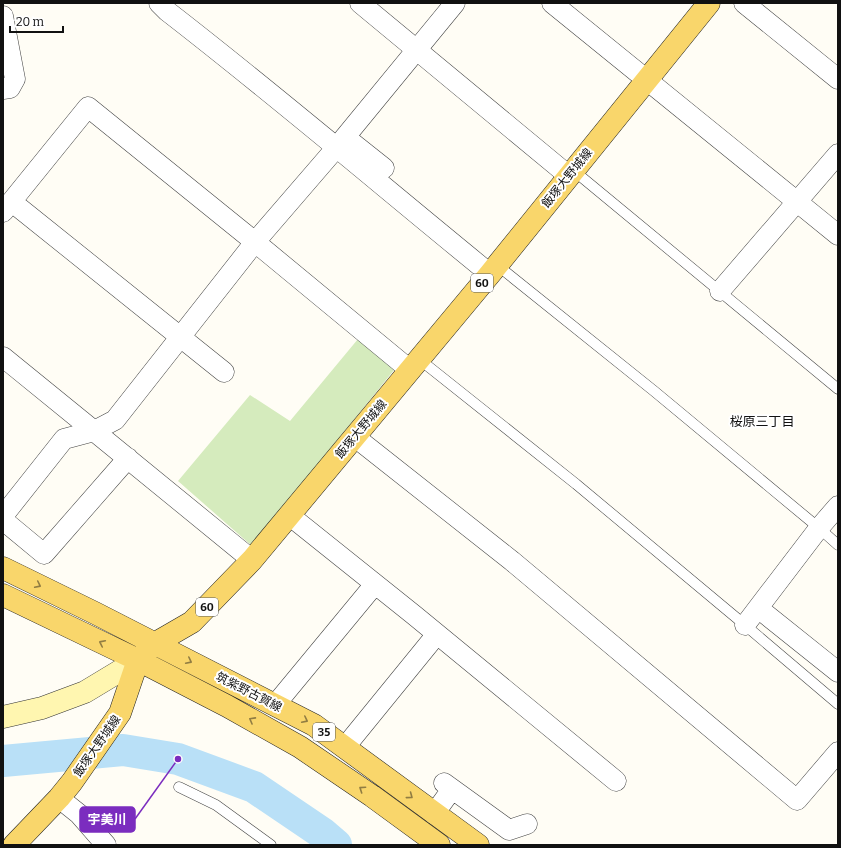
<svg xmlns="http://www.w3.org/2000/svg" width="841" height="848" font-family="Bitter,'Noto Sans JP',serif">
<style>
.green{fill:#d5ebbd}
.lines{fill:none;stroke-linecap:round;stroke-linejoin:round}
.river{stroke:#b9e0f7;stroke-width:32}
.lane-casing{stroke:#444;stroke-width:11}
.street-casing{stroke:#444;stroke-width:21}
.secondary-casing{stroke:#333;stroke-width:23}
.primary-casing{stroke:#222;stroke-width:23}
.lane{stroke:#fff;stroke-width:10}
.street{stroke:#fff;stroke-width:20}
.secondary{stroke:#fff6b0;stroke-width:22}
.primary{stroke:#f9d66b;stroke-width:22}
.oneway{stroke:#917d42}
.labels{text-anchor:middle;stroke-width:4;stroke-linejoin:round;paint-order:stroke}
.shield{fill:#fff;stroke:#585858;stroke-width:1}
.shield-label{font-size:11px;font-weight:bold;fill:#111}
.street-label{font-size:12px;fill:#111;stroke:#fff}
.neighbourhood-label{font-size:13px;fill:#111;stroke:#fff}
.leader{fill:none;stroke:#7b2cbf;stroke-width:1.5}
.callout-dot{fill:#7b2cbf;stroke:#fff;stroke-width:1.5}
.callout{fill:#7b2cbf;stroke:#7b2cbf;stroke-width:1.5}
.callout-label{font-size:13px;text-anchor:middle;font-weight:bold;fill:#fff}
</style>
<rect width="100%" height="100%" fill="#fffdf5"/>
<path class="green" d="M358,339l36,31 -142,176 -74,-65 72,-86 40,26z"/>
<g class="lines">
<path class="river" d="M3,761l120,-11 55,9 76,28 68,46 14,12"/>
<defs>
<path id="lane" d="M573,170l265,219
M497,265l157,126 165,137 19,17
M419,359l157,125 169,141 93,79
M179,787l37,18 55,40"/>
<path id="street" d="M159,3l8,8c110,85 215,175 323,263
M360,3l209,173
M552,3l286,232
M744,3l94,76
M3,16l12,63 -5,9 -7,1
M345,137l39,31
M12,202l212,170
M3,212l85,-105 167,135 155,128
M720,291l118,-137
M3,357l91,74 158,129
M355,437l157,124 285,239 41,-48
M289,515l125,100 202,166
M3,516l61,-77 30,-8 21,-11 140,-178 81,-94 119,-145
M3,520l41,34 84,-96
M758,608l80,64
M745,625l74,-97 19,-22
M275,705l100,-121
M345,747l92,-113
M444,783l65,47 18,-6
M59,798l20,16 27,31
M434,814l18,-25"/>
<path id="secondary" d="M3,717l39,-9 43,-16 53,-32"/>
<path id="primary" d="M3,568l92,45 219,112 164,120
M3,595l135,65 89,46 73,41 72,49 67,49
M14,845l45,-47 13,-16 48,-69 18,-53 16,-16 38,-22 60,-62 238,-286 219,-271"/>
</defs>
<use href="#lane" class="lane-casing"/>
<use href="#street" class="street-casing"/>
<use href="#secondary" class="secondary-casing"/>
<use href="#primary" class="primary-casing"/>
<use href="#lane" class="lane"/>
<use href="#street" class="street"/>
<use href="#secondary" class="secondary"/>
<use href="#primary" class="primary"/>
</g>
<defs><path id="oneway-chevron" d="M-2-3.5L2.5 0L-2 3.5" fill="none" stroke-width="1.6" stroke-linecap="round" stroke-linejoin="round"/></defs>
<g class="oneway">
<use href="#oneway-chevron" transform="translate(38 585) rotate(26)"/>
<use href="#oneway-chevron" transform="translate(102 643) rotate(-154)"/>
<use href="#oneway-chevron" transform="translate(189 661) rotate(27)"/>
<use href="#oneway-chevron" transform="translate(252 720) rotate(-151)"/>
<use href="#oneway-chevron" transform="translate(305 720) rotate(27)"/>
<use href="#oneway-chevron" transform="translate(362 789) rotate(-146)"/>
<use href="#oneway-chevron" transform="translate(410 796) rotate(37)"/>
</g>
<g class="labels">
<g class="shield">
<rect x="471" y="274" width="22" height="18" rx="3"/>
<rect x="196" y="598" width="22" height="18" rx="3"/>
<rect x="313" y="723" width="22" height="18" rx="3"/>
</g>
<g class="shield-label">
<text x="482" y="287">60</text>
<text x="207" y="611">60</text>
<text x="324" y="736">35</text>
</g>
<g class="street-label">
<text transform="translate(567 178) rotate(-51)" y="4">飯塚大野城線</text>
<text transform="translate(361 429) rotate(-50)" y="4">飯塚大野城線</text>
<text transform="translate(249 692) rotate(27)" y="4">筑紫野古賀線</text>
<text transform="translate(97 746) rotate(-55)" y="4">飯塚大野城線</text>
</g>
<g class="neighbourhood-label">
<text x="762" y="426">桜原三丁目</text>
</g>
</g>
<path class="leader" d="M178 759L135 819"/>
<circle class="callout-dot" cx="178" cy="759" r="4"/>
<rect class="callout" x="80" y="807" width="55" height="25" rx="4"/>
<g class="callout-label">
<text x="107" y="824">宇美川</text>
</g>
<rect width="841" height="848" fill="none" stroke="#111111" stroke-width="8"/>
<path d="M10 26v6h53v-6" fill="none" stroke="#111111" stroke-width="2"/>
<text x="16" y="26" font-size="12" fill="#111111" stroke="#ffffff" stroke-width="3" paint-order="stroke">20 m</text>
</svg>
